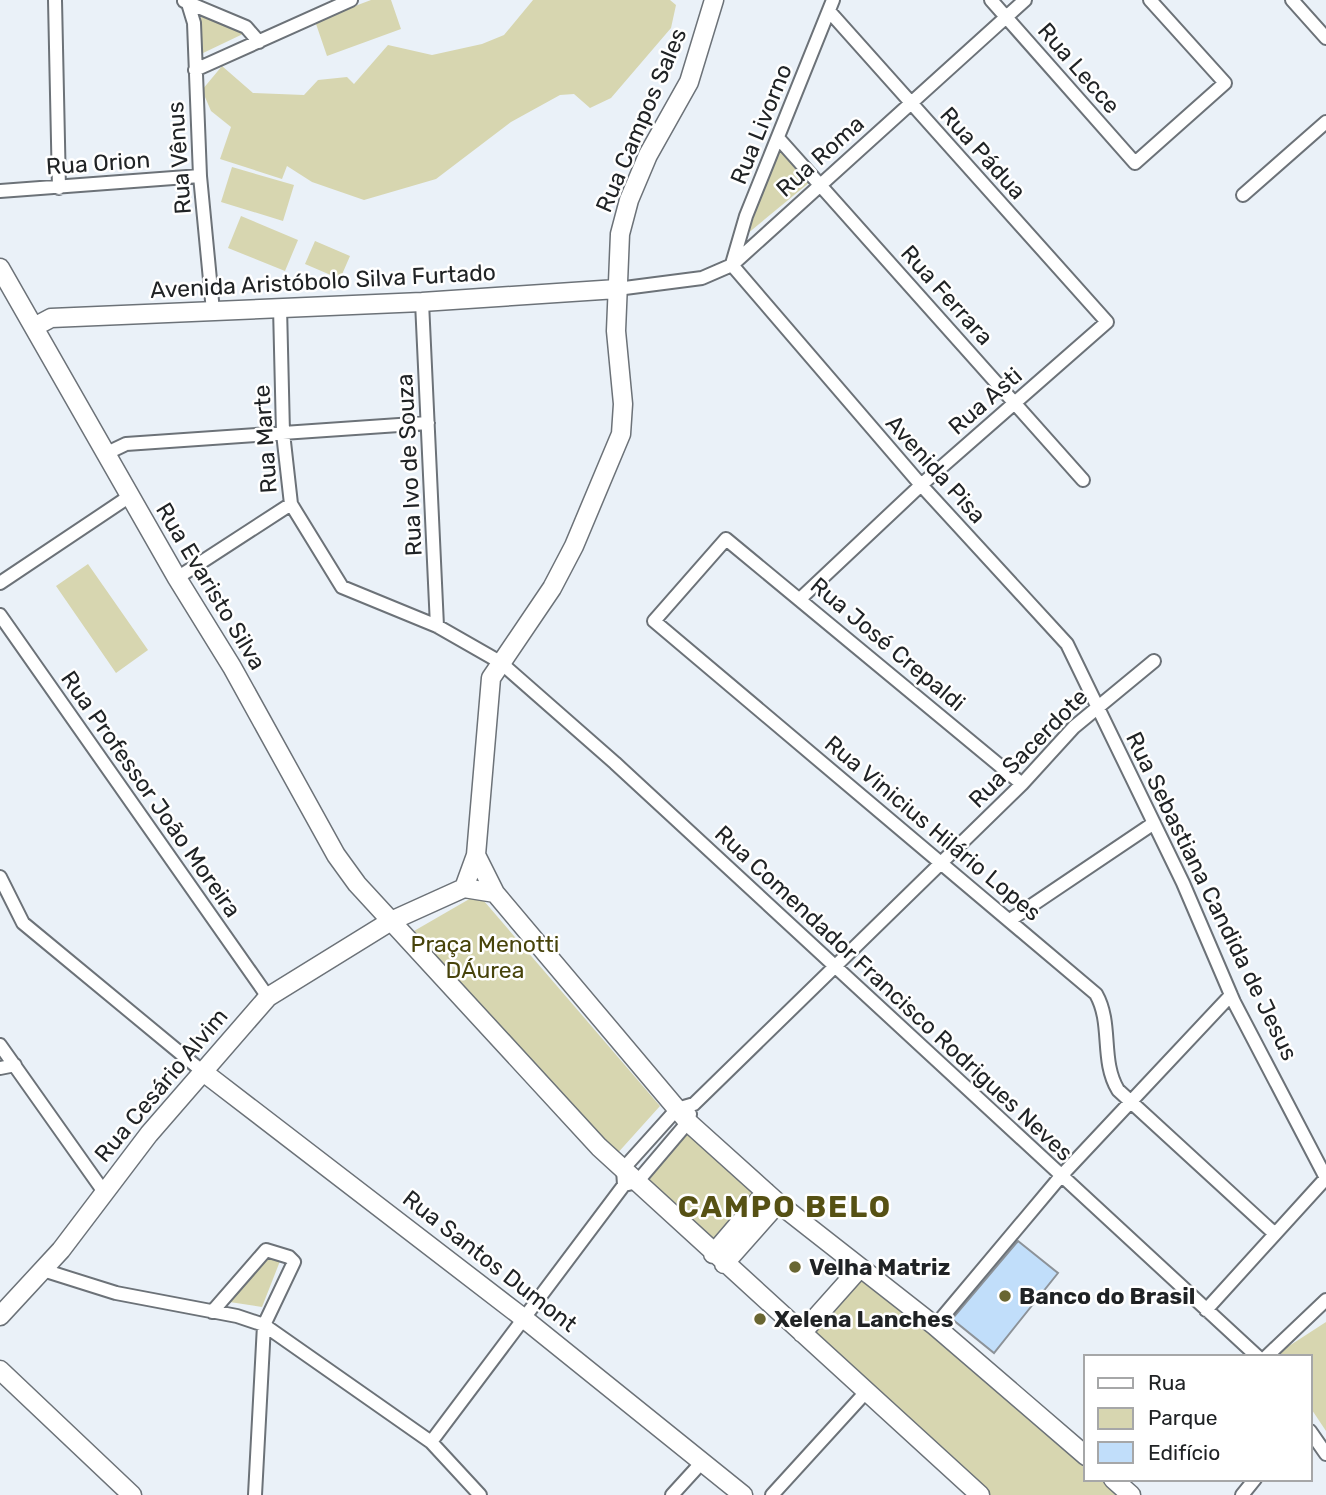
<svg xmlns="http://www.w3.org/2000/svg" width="1326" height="1495" font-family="Rubik,sans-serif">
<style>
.green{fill:#d7d6b0}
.building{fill:#c1defa;stroke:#8c9298;stroke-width:2}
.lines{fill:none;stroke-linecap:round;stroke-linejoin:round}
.street-casing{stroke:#6c7278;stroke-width:16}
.secondary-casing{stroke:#6c7278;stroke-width:21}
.street{stroke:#fff;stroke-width:12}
.secondary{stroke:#fff;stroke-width:18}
.poi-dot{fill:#696632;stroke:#fff;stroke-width:2.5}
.labels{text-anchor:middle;stroke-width:5;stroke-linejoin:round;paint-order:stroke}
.street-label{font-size:23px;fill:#202325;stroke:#fff}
.park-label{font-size:23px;fill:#47430a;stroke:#fff}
.poi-label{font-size:23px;font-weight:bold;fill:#202325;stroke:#fff;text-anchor:start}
.district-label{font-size:30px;font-weight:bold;letter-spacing:2px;fill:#565114;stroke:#fff}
</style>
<rect width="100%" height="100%" fill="#eaf1f8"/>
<path class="green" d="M371,0h20l10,29 -74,27 -12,-35z
M533,0h137l6,5 -5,23 -60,70 -21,10 -16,-14 -14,1 -49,27 -75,57 -72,21 -52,-18 -25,-16 -5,13 -62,-20 11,-32 -20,-16 -9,-21 20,-24 31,27 51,2 14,-15 29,-3 7,7 34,-39 44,10 50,-11 22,-9z
M201,14l44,19 -44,21z
M781,148l29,34 -63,52z
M232,167l62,18 -11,36 -62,-19z
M241,216l57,24 -13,31 -57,-23z
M315,241l35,15 -10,23 -35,-15z
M88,564l60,86 -32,23 -60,-87z
M478,894l182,212 -45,50 -201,-225z
M685,1132l73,63 -41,49 -74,-62z
M262,1255l20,1 -20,51 -39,-6z
M859,1281l8,1 219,180v17h19l18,16h-133l-175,-163z
M1326,1322v109l-16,-24v-50l-35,-2z"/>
<path class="building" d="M1018,1241l40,32 -64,80 -42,-34z"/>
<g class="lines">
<defs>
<path id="street" d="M55,0l4,188
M187,0l7,23 6,153 13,135
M991,0l144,163 90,-80 -75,-83
M1292,0l34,38
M184,1l62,26 13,15
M195,70l156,-70
M779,139l304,341
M0,191l200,-15
M1243,195l83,-73
M732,264l14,-48 87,-216
M732,265l189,220 146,159 116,239 51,119 92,176
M617,289l85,-11 30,-13 293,-265
M422,302l15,324
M280,307l3,126 8,71 51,83 95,39 63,36 115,101 643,594
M105,454l21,-10 302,-21
M177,578l114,-74
M0,583l130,-87
M801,598l120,-113 186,-163 -278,-311
M0,615l268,382
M1022,784l-296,-245 -72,82 442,373c17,30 4,66 22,96l157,144
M0,877l23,46 179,148
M1010,920l144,-97
M0,1045l104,147
M0,1068l15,-3
M624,1185l-1,-16 54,-60 17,-5 328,-320 52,-57 80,-66
M43,1270l73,23 121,23 27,9 167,117 49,53
M1206,1310l120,-132
M212,1312l54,-62 23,7 5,5 -30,63 -9,170
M935,1326l126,-150 170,-181
M1266,1357l60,-57
M1310,1431l16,23
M431,1442l193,-257 13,-3 51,-60 2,-8
M672,1495l31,-34
M772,1495l93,-102
M1242,1495l13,-16"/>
<path id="secondary" d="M0,268l177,310 55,89 104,188 21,29 242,263 381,348
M34,327l17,-9 371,-16 195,-13
M476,855l19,38 193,229 90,81 157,123 151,130
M464,888l12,-33 15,-177 61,-90 22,-42 47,-112 2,-30 -7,-73 4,-97 9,-34 19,-45 41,-73 25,-82
M202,1071l320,246 221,178
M713,1254l53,-62
M724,1264l54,-61
M0,1316l61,-66 88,-116 119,-137 123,-76 73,-33 31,5
M802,1333l57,-64
M0,1370l132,125
M1113,1479l18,16"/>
</defs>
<use href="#street" class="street-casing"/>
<use href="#secondary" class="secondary-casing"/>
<use href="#street" class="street"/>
<use href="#secondary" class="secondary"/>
</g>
<g class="poi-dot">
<circle cx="795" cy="1267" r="7"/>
<circle cx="1005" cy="1296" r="7"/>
<circle cx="760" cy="1319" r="7"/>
</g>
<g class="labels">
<g class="street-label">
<text transform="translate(1079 68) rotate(49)" y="8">Rua Lecce</text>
<text transform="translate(641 120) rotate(-67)" y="8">Rua Campos Sales</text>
<text transform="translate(761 124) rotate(-68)" y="8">Rua Livorno</text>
<text transform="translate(983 153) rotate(48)" y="8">Rua Pádua</text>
<text transform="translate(820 156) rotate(-42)" y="8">Rua Roma</text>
<text transform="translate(179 158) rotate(-94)" y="8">Rua Vênus</text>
<text transform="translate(98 163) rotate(-4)" y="8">Rua Orion</text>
<text transform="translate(323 281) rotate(-3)" y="8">Avenida Aristóbolo Silva Furtado</text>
<text transform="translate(947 295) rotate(48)" y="8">Rua Ferrara</text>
<text transform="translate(985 401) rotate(-41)" y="8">Rua Asti</text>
<text transform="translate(265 439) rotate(-94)" y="8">Rua Marte</text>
<text transform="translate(409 465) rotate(-93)" y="8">Rua Ivo de Souza</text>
<text transform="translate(936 469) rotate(48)" y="8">Avenida Pisa</text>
<text transform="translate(211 586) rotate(59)" y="8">Rua Evaristo Silva</text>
<text transform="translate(888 644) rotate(40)" y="8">Rua José Crepaldi</text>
<text transform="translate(1028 748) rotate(-45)" y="8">Rua Sacerdote</text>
<text transform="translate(151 794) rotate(55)" y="8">Rua Professor João Moreira</text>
<text transform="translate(933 828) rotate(40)" y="8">Rua Vinicius Hilário Lopes</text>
<text transform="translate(1212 896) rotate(64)" y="8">Rua Sebastiana Candida de Jesus</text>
<text transform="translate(894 993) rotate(43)" y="8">Rua Comendador Francisco Rodrigues Neves</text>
<text transform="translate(161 1085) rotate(-50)" y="8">Rua Cesário Alvim</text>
<text transform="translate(490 1261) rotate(38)" y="8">Rua Santos Dumont</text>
</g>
<g class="park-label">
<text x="485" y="952">Praça Menotti<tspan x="485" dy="26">DÁurea</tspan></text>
</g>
<g class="poi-label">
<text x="809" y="1275">Velha Matriz</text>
<text x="1019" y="1304">Banco do Brasil</text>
<text x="774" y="1327">Xelena Lanches</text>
</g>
<g class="district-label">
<text x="785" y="1217">CAMPO BELO</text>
</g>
</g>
<rect x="1084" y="1355" width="228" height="126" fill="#ffffff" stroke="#a6a7a8" stroke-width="2"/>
<rect x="1098" y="1378" width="35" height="10" fill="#ffffff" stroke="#a6a7a8" stroke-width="2"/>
<text x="1148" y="1390" font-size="21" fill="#202325">Rua</text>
<rect x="1098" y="1408" width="35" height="21" fill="#d7d6b0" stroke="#a6a7a8" stroke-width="2"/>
<text x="1148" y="1425" font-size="21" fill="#202325">Parque</text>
<rect x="1098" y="1442" width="35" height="21" fill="#c1defa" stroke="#a6a7a8" stroke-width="2"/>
<text x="1148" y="1460" font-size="21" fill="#202325">Edifício</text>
</svg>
